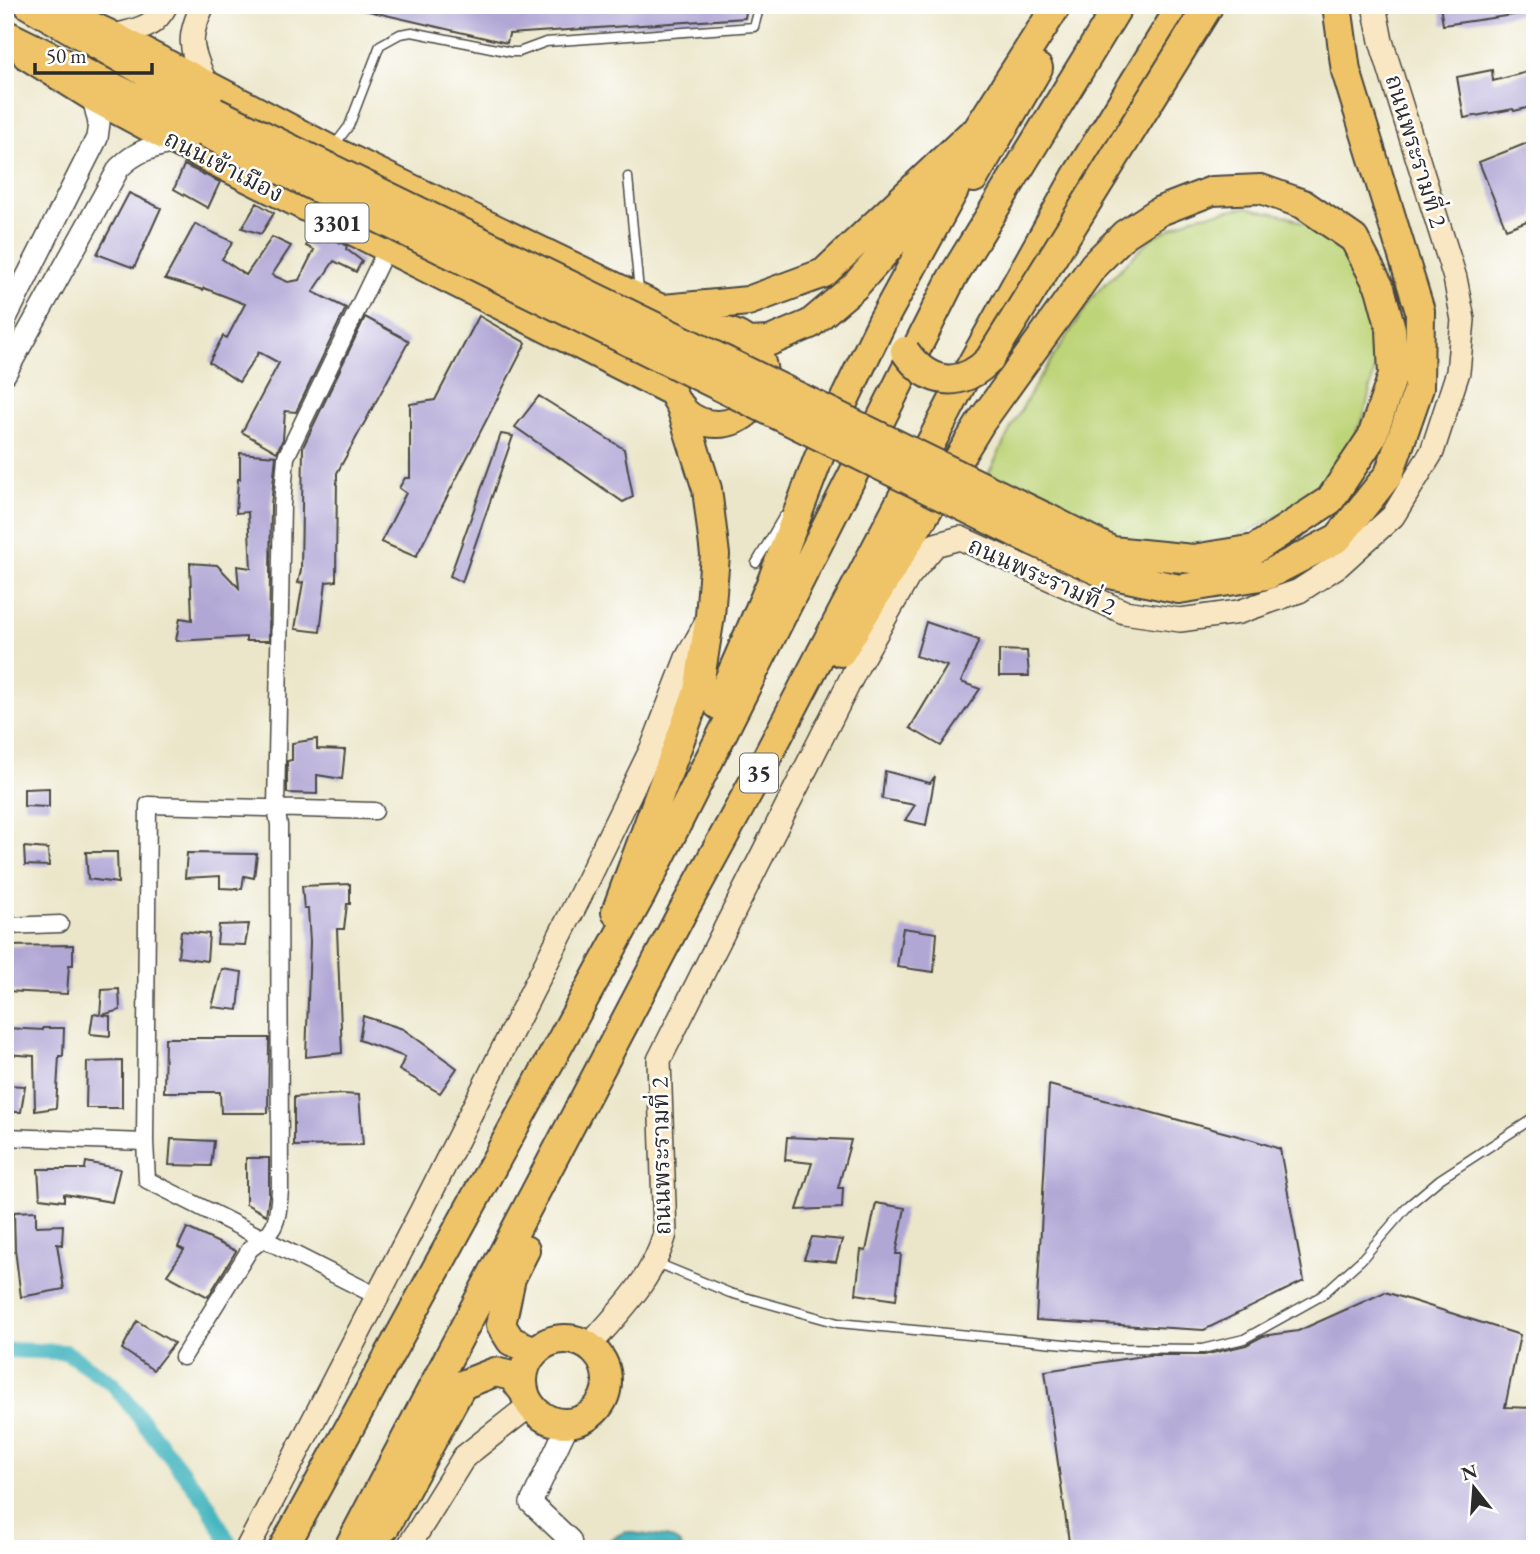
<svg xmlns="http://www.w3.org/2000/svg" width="1540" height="1554" font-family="'EB Garamond','Noto Serif Thai',serif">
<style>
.green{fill:#bed479;stroke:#748052;stroke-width:2}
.water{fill:#47b6c0;stroke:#397076;stroke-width:2}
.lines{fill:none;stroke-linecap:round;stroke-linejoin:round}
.canal{stroke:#47b6c0;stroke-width:16}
.building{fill:#b1a7d5}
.service-casing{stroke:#484743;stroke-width:11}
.minor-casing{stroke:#484743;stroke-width:19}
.tertiary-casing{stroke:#484743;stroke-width:24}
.secondary-casing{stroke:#484743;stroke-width:26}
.primary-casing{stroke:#484743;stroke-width:30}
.trunk-casing{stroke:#484743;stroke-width:32}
.service{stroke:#fff;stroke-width:8}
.minor{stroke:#fff;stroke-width:16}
.tertiary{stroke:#fff;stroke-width:21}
.secondary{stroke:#f9e7c3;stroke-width:23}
.primary{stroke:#efc469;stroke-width:26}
.trunk{stroke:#efc469;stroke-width:28}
.trunk-bridge-casing{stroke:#484743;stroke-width:32;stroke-linecap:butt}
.trunk-bridge{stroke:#efc469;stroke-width:28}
.labels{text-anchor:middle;stroke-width:5;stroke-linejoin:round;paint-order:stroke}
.shield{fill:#fff;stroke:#6b6b6b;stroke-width:2}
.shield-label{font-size:23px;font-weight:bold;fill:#2b2b2b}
.street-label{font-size:24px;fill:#2b2b2b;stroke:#fff}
</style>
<rect width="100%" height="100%" fill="#fff"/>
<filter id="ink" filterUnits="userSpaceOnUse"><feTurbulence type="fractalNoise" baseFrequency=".0143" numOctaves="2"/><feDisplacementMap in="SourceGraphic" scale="14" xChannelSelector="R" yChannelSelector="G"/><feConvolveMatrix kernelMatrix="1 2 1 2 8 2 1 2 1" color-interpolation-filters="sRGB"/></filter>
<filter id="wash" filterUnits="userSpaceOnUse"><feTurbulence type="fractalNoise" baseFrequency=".00686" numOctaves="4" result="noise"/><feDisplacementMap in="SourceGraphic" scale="28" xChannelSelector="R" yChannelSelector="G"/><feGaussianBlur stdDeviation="1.57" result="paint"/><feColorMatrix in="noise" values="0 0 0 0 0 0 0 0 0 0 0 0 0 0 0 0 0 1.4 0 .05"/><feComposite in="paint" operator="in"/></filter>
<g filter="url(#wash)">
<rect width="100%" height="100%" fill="#ebe6c9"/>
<path class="green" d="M1245,207l43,9 34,16 27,25 21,35 8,63 -14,61 -23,46 -43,44 -69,35 -27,6 -70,-1 -147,-65 27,-55 25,-44 58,-88 58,-57 40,-20z"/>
<path class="water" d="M625,1532l45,6 10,6 2,5h-73v-9z"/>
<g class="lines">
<path class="canal" d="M5,1350l61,2 47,32 94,119 25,46"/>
</g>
<g id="blocks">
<path class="building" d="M364,5h383l-2,13 -236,16 -2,9 -143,-33z
M1440,5h86l1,8 -84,12z
M1492,70l1,11 42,-11v36l-21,5 -1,-2 -49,9 -7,-41z
M1535,140v78l-29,11 -27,-67z
M184,165l36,17 -12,26 -34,-19z
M129,193l32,15 -27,60 -37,-14z
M257,203l17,10 -13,21 -19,-6z
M195,224l38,18 -11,17 24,16 26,-38 19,9 -19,29 16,7 11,-2 15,-30 -8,-4 9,-16 32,16 -1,3 16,12 -6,11 -22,-11 -21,31 33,16 -50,104 -11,-1 -2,28 -6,13 -35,-20 37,-69 -20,-11 -20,30 -30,-20 14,-26 4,2 18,-34 -41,-16 -1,2 -38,-11z
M479,316l47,27 -110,214 -35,-15 25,-49 -7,-5 6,-10h5v-74l25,-4z
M365,317l44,24 -72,132 -1,108 -10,1 -6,50 -25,-3 8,-47 -5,1 3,-13 2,-123z
M539,396l85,53 9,48 -10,5 -108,-75z
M501,434l12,2 -51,146 -12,-6z
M240,453l36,3 -5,49 -2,136h-23v-4l-70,4 4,-23 12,2 -2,-57 27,2 22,23 -2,-22 14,2 -3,-56 -12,1 2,-34h2z
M926,622l53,18 -18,42 19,7 -39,57 -31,-18 37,-62 -31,-10z
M999,650l28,1 2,25h-30z
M317,739v10l28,1 -3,29 -25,-4v19l-30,-1v-32l5,-1v-17z
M885,771l45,12 5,-7 -9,49 -21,-5 10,-15 -33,-6z
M49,788v19l-25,-1v-17z
M24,847l24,2 1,17 -24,-1z
M86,852h31l1,31 -30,-4z
M187,853l70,1 -3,24 -10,-2 -2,13 -22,-1v-12l-35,2z
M350,884v20h-3l-3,25h-7l5,124 -36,4 4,-115 -2,-33h-4l-2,-23z
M249,924l-4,21 -28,-1 2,-19z
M903,928l34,5 -3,39 -37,-5z
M181,931l28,3 -2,27 -29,-4z
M73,945v20h-4l-2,29 -62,-3v-45z
M222,969l20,3 -4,38 -26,-3z
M119,989l1,21 -18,5 8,1v20l-20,-2 3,-20 7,1 2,-25z
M363,1016l40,13 54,39 -17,25 -41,-23 6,-13 -46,-17z
M5,1028l38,2v-2h21l-1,28h-4l-3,52 -21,3 -1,-55 -29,-2z
M165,1038h104l-1,75h-47l-1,-21h-56z
M122,1061v47h-36l1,-46z
M5,1085l20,1 -4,26h-16z
M1049,1085l204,55 27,9 24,132 -100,49 -168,-10z
M342,1094l17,1 4,50 -69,1v-49z
M787,1137l64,3 -13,48h5l-1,20 -45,2 15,-47 -27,-3z
M171,1139l43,2 -3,25 -42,-1z
M246,1158h23v37l-3,20 -20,-11z
M86,1162l34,7 -8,33 -48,-8v7l-24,-3 -2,-29h47z
M876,1203l29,5 -9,46h5l-5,46 -40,-6 5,-44 5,1z
M36,1211v15l27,-1 -1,20 -5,-1 7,45 -43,8 -6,-48 -1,-37z
M187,1228l49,23 -28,46 -41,-22 17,-25 -6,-3z
M812,1237l30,3 -6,22 -32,-3z
M1385,1292l135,43 -15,72 30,1v141h-465l-25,-178 104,-16h55l42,-10 17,-9 35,-5z
M137,1321l37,22 -21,27 -31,-21z"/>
</g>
</g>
<g filter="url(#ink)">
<use href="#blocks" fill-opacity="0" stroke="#484743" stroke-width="2"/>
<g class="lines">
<defs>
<path id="service" d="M333,147l16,-21 31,-81 20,-11 12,-2 99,20h8l27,-10 208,-15 6,-22
M628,177l11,114
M756,563l27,-46
M657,1263l73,30 108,30 271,25 93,1 42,-10 77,-43 40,-36 48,-55 31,-26 95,-62"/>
<path id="minor" d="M375,811l-227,-6 -3,337 2,38 230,116
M5,926l55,-2
M5,1137l140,5
M183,1357l67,-108c28,-20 27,-26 30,-59l-1,-365 -3,-18 6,-302 4,-48 101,-209"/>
<path id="tertiary" d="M5,320l92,-182 2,-15 -6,-25
M5,374l114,-206c17,-17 32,-21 56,-26
M569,1422l-38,81 39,37 2,9"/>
<path id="secondary" d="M203,5c-18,37 -11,44 3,80
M115,36c24,-7 38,-7 51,-31
M589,1346c30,-34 64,-67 76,-112l-6,-174 199,-395 50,-88 27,-32 25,-7 164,74 56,8 59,-8 60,-21 40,-26 54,-49 39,-64 26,-80 5,-52 -8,-42 -74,-237 -7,-36
M247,1549l175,-339 159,-316 72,-148 34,-88 17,-31
M407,1549l57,-92 66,-52"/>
<path id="primary" d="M66,13l49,23 216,113 378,182
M26,56l67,42 82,44 498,251
M670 377a47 47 0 1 1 94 0a47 47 0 1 1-94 0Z"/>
<path id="trunk" d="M29,5l186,107
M5,34l199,98
M970,141l87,-136
M974,178l64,-110
M664,309l84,-8 76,-28 146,-138
M748,342l22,-1 40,-17 45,-38 79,-89 8,-13
M1033,541l68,31 78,17 88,-14 71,-37 51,-64 30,-86 1,-77 -74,-240 -9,-66
M841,652l140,-230 113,-157 31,-31 35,-23 52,-20 49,-2 42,15 51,35 26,49 11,41 2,46 -21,62 -42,63 -75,49 -62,10 -81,-8 -65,-33
M718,705l54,-124 47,-124 19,-44 44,-91 72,-132 26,-64
M616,912l82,-221 12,-75 5,-61 -8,-66 -26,-82
M525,1250l-14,28 -10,47 10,16 24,10
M523 1381a42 42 0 1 1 84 0a42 42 0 1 1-84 0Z
M283,1549l359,-656 310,-615 167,-273
M348,1549l334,-636 83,-152 208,-399 103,-185 106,-172
M356,1549l29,-22 77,-142 33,-13 17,4 12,16"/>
</defs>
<use href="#service" class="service-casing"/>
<use href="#minor" class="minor-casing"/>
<use href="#tertiary" class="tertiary-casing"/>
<use href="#secondary" class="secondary-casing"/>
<use href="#primary" class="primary-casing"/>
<use href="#trunk" class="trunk-casing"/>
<use href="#service" class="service"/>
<use href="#minor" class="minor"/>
<use href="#tertiary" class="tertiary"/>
<use href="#secondary" class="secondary"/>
<use href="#primary" class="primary"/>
<use href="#trunk" class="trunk"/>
<defs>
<path id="trunk-bridge" d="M215,112l832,406
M204,132l829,409
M905,351c23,34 55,38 84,9l220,-355"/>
</defs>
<use href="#trunk-bridge" class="trunk-bridge-casing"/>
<use href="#trunk-bridge" class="trunk-bridge"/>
</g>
</g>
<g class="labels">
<g class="shield">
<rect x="305.5" y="203.5" width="63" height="39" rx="5"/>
<rect x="740" y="753.5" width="38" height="39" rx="5"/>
</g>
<g class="shield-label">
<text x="337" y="231">3301</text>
<text x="759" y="781">35</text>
</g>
<g class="street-label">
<text transform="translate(1416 151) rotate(73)" y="8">ถนนพระรามที่ 2</text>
<text transform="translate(224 166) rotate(27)" y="8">ถนนเข้าเมือง</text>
<text transform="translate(1042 576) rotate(24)" y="8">ถนนพระรามที่ 2</text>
<text transform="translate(661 1156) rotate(-91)" y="8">ถนนพระรามที่ 2</text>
</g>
</g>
<rect width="1540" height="1554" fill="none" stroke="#fff" stroke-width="28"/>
<g transform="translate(1474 1488) rotate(343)" stroke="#ffffff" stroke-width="5" paint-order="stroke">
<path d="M0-5L12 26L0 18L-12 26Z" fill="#2b2b2b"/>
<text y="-10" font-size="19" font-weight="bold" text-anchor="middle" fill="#2b2b2b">N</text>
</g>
<path d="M35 63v10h117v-10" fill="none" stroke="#2b2b2b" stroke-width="3.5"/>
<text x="46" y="63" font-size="21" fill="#2b2b2b" stroke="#ffffff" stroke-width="5" paint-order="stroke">50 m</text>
</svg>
